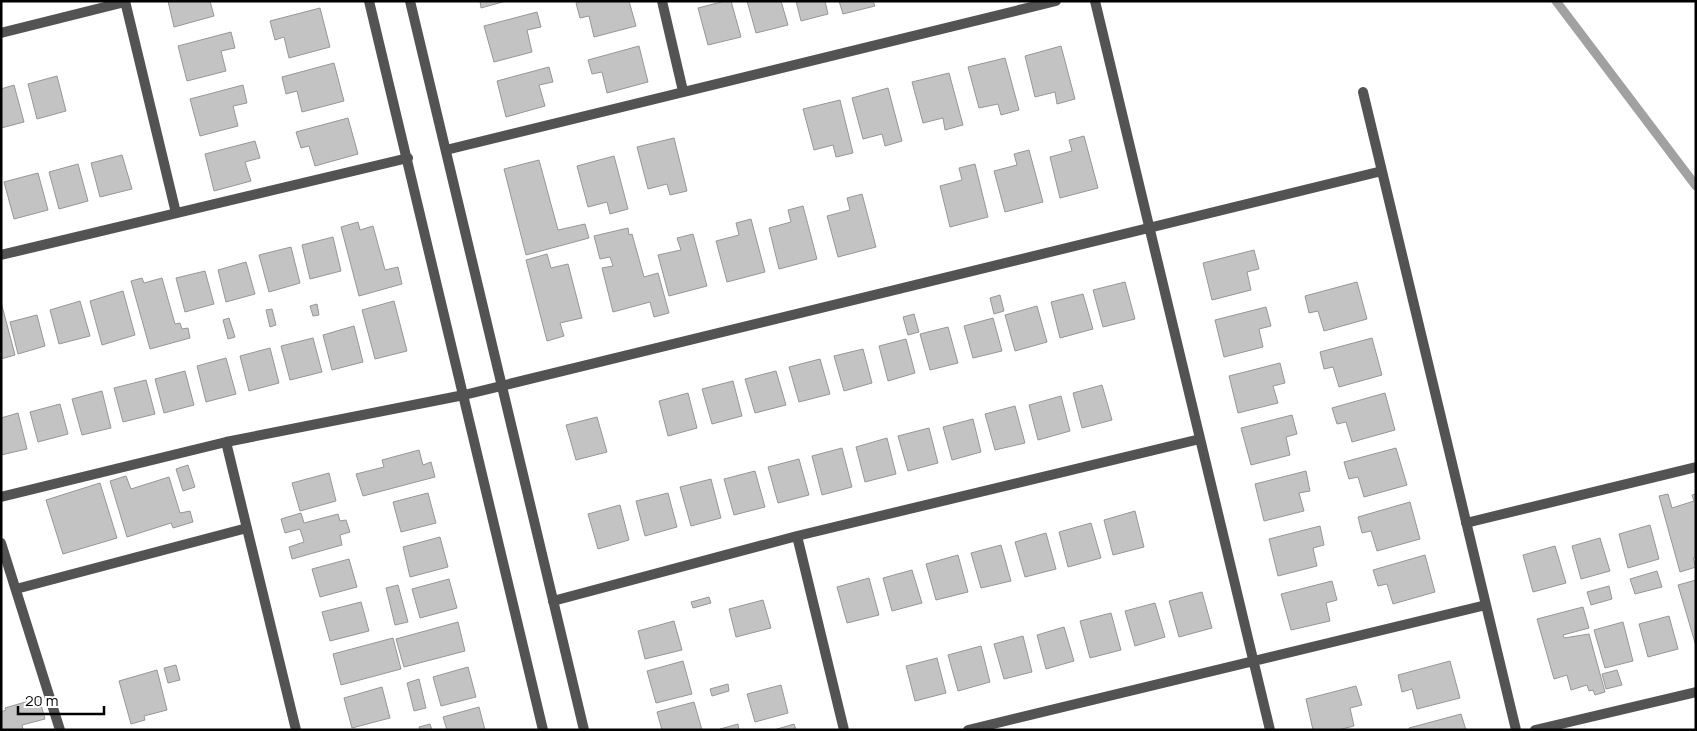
<svg xmlns="http://www.w3.org/2000/svg" width="1697" height="731" font-family="Manrope,sans-serif">
<style>
.lines{fill:none;stroke-linecap:round;stroke-linejoin:round}
.stream{stroke:#a1a1a1;stroke-width:9}
.building{fill:#c3c3c3;stroke:#979797}
.minor{stroke:#535353;stroke-width:10}
.tertiary{stroke:#535353;stroke-width:10}
</style>
<rect width="100%" height="100%" fill="#fff"/>
<g class="lines">
<path class="stream" d="M1556,1l140,185"/>
</g>
<path class="building" d="M168,1h42l4,15 -40,11z
M480,1h26l-25,7z
M584,1h45l7,25 -42,11 -5,-21 -9,2 -4,-15z
M725,1h6l10,36 -33,8 -10,-37z
M747,1h34l7,24 -32,8z
M796,1h29l3,13 -27,7z
M839,1h34l2,5 -32,8z
M320,8l10,39 -41,11 -5,-21 -9,3 -5,-19z
M537,12l4,15 -14,3 5,22 -38,10 -10,-36z
M231,32l4,16 -14,3 5,20 -39,10 -9,-35z
M639,46l9,36 -41,11 -5,-21 -10,2 -4,-14z
M1061,46l14,53 -18,5 -2,-12 -20,5 -10,-41z
M1005,58l14,52 -18,5 -3,-11 -19,4 -11,-41z
M334,63l10,38 -42,11 -5,-21 -11,3 -4,-17z
M549,67l4,15 -14,3 6,21 -39,11 -9,-36z
M949,73l14,52 -18,5 -2,-12 -20,5 -11,-41z
M57,76l9,35 -29,8 -9,-35z
M14,85l10,37 -23,6v-39z
M243,85l4,18 -14,3 5,20 -38,10 -10,-37z
M888,88l14,53 -17,5 -3,-12 -19,5 -11,-41z
M840,100l13,53 -17,4 -3,-12 -19,5 -11,-41z
M348,118l10,36 -43,12 -6,-20 -8,2 -5,-16z
M1084,136l14,52 -38,10 -10,-41 22,-6 -3,-11z
M674,138l13,53 -17,4 -3,-11 -19,5 -11,-42z
M255,141l5,17 -15,4 6,19 -37,10 -9,-37z
M1029,150l14,52 -38,10 -11,-41 23,-6 -3,-11z
M122,155l10,34 -32,8 -9,-34z
M614,156l14,53 -18,5 -3,-12 -19,5 -11,-41z
M539,160l19,70 27,-6 4,14 -63,17 -22,-86z
M78,164l10,37 -29,8 -10,-37z
M975,164l13,53 -38,10 -10,-41 22,-6 -3,-12z
M38,173l10,37 -34,9 -10,-37z
M862,194l14,53 -38,10 -11,-41 23,-6 -3,-12z
M803,206l14,53 -38,10 -10,-41 22,-6 -3,-12z
M751,219l14,53 -38,10 -11,-41 23,-6 -3,-12z
M358,222l2,8 13,-4 12,44 13,-3 4,17 -43,12 -18,-69z
M628,228l1,7 3,-1 12,43 14,-4 11,40 -15,4 -4,-15 -37,10 -11,-44 11,-2 -3,-9 -10,2 -6,-23z
M693,234l14,52 -38,10 -11,-41 23,-5 -4,-12z
M333,237l8,34 -31,8 -8,-34z
M291,247l9,36 -31,9 -10,-37z
M1254,250l5,19 -12,3 4,18 -39,10 -9,-37z
M547,254l4,14 17,-4 14,54 -22,5 4,13 -17,5 -21,-81z
M246,262l9,32 -29,8 -8,-32z
M205,271l9,33 -29,8 -9,-34z
M142,278l2,5 18,-5 13,46 5,-1 2,6 6,-1 2,10 -40,11 -19,-68z
M1125,282l10,37 -32,8 -10,-37z
M1357,282l10,37 -43,12 -6,-20 -9,2 -4,-17z
M123,291l12,44 -33,10 -12,-44z
M1083,294l10,35 -33,9 -9,-36z
M1000,295l4,16 -10,3 -4,-16z
M80,301l10,35 -31,8 -9,-34z
M394,301l13,50 -32,8 -13,-49z
M1,302l14,53 -14,4z
M317,304l2,11 -6,1 -3,-10z
M1037,306l10,36 -32,9 -10,-36z
M1266,307l5,19 -12,3 4,18 -39,10 -9,-37z
M272,309l4,16 -6,2 -4,-17z
M914,314l5,18 -11,3 -5,-18z
M37,315l8,31 -27,8 -8,-32z
M229,318l6,19 -7,2 -5,-19z
M993,318l9,33 -29,7 -9,-32z
M354,326l9,36 -31,8 -9,-35z
M948,327l10,36 -28,7 -10,-36z
M313,338l9,34 -32,8 -9,-34z
M1372,338l10,37 -43,12 -6,-20 -9,2 -4,-17z
M906,339l9,34 -27,8 -9,-35z
M270,348l9,35 -30,8 -9,-35z
M863,349l9,34 -28,8 -10,-35z
M226,358l10,36 -30,8 -9,-36z
M820,359l10,35 -31,8 -10,-35z
M1280,363l5,20 -12,3 5,17 -40,10 -9,-37z
M185,371l9,34 -30,8 -9,-34z
M776,371l10,34 -31,8 -10,-34z
M146,380l9,34 -32,8 -9,-34z
M733,381l9,35 -30,8 -10,-35z
M1102,385l10,35 -30,8 -9,-35z
M102,391l9,37 -29,7 -10,-36z
M688,393l9,35 -29,8 -9,-35z
M1385,393l10,37 -43,12 -6,-20 -9,2 -5,-16z
M1061,396l9,35 -32,9 -9,-35z
M60,404l8,30 -30,8 -8,-30z
M1015,406l10,37 -30,7 -10,-36z
M18,413l9,36 -26,6v-37z
M1292,415l5,19 -11,3 4,18 -39,10 -10,-37z
M597,417l10,35 -31,8 -10,-35z
M973,419l8,33 -29,8 -9,-33z
M929,428l9,35 -30,8 -10,-35z
M887,438l9,36 -31,8 -9,-35z
M842,448l10,39 -30,8 -10,-39z
M1396,448l11,37 -43,12 -6,-20 -9,2 -5,-17z
M419,450l4,15 8,-3 4,15 -72,19 -7,-22 28,-7 -2,-7z
M799,459l10,36 -31,8 -10,-36z
M188,465l7,22 -12,4 -7,-22z
M755,471l10,36 -31,8 -10,-36z
M1306,471l4,20 -11,2 5,18 -40,10 -9,-37z
M329,473l7,28 -36,10 -8,-28z
M126,476l5,13 38,-12 11,36 10,-2 3,11 -20,6 -2,-5 -44,14 -17,-56z
M711,479l10,39 -30,8 -11,-39z
M100,483l17,55 -54,16 -17,-54z
M428,493l8,30 -35,9 -8,-30z
M668,493l9,34 -32,9 -9,-35z
M1668,494l4,14 22,-7 -2,-6 4,-1v63l-3,1 3,9 -16,5 -21,-76z
M1410,502l10,37 -43,12 -6,-20 -9,2 -4,-16z
M620,505l9,35 -31,9 -10,-35z
M1135,511l9,36 -31,8 -9,-35z
M301,513l3,10 34,-9 2,7 6,-1 4,12 -10,3 2,10 -50,14 -3,-12 15,-5 -4,-13 -15,4 -4,-14z
M1091,523l10,35 -33,9 -9,-35z
M1650,525l9,34 -31,9 -9,-34z
M1320,526l4,19 -11,3 4,18 -39,10 -9,-37z
M1046,533l10,36 -31,8 -10,-35z
M440,537l8,30 -38,10 -7,-30z
M1600,538l10,33 -29,8 -9,-33z
M1001,545l10,36 -30,7 -10,-35z
M1555,546l11,37 -33,9 -10,-37z
M958,555l10,37 -32,8 -10,-36z
M1425,555l10,37 -42,12 -6,-20 -9,2 -5,-16z
M349,559l8,28 -37,10 -8,-28z
M912,570l10,33 -30,8 -9,-33z
M1657,571l5,16 -27,7 -5,-15z
M869,578l10,37 -32,8 -10,-36z
M449,579l8,29 -37,10 -8,-29z
M1696,580v66l-18,-61z
M1332,581l5,19 -11,3 4,18 -39,9 -10,-36z
M398,585l10,37 -13,3 -9,-37z
M1609,586l3,13 -21,6 -4,-13z
M1202,592l10,36 -33,9 -10,-36z
M709,597l2,6 -18,5 -2,-6z
M763,600l8,28 -35,9 -7,-28z
M361,602l8,29 -39,10 -8,-29z
M1155,603l10,34 -30,9 -10,-35z
M1583,607l6,21 -26,7 1,3 25,-4 16,58 -10,3 -2,-5 -4,1 -2,-6 -16,5 -4,-15 -13,4 -17,-60z
M1111,613l10,37 -31,8 -10,-37z
M1669,616l9,33 -30,8 -9,-33z
M674,621l8,29 -37,9 -7,-28z
M458,622l7,29 -61,16 -8,-28z
M1623,622l10,39 -28,7 -11,-38z
M1064,627l10,34 -28,8 -9,-34z
M1023,636l9,36 -28,7 -10,-35z
M393,638l8,31 -60,16 -8,-31z
M981,646l9,36 -32,9 -10,-36z
M937,658l9,35 -31,8 -9,-35z
M683,661l9,33 -36,9 -9,-32z
M1450,661l10,37 -43,11 -5,-20 -10,3 -4,-17z
M176,665l4,15 -12,3 -4,-15z
M468,667l8,30 -35,9 -8,-29z
M157,670l10,40 -23,6 1,4 -14,4 -12,-43z
M1617,670l5,15 -16,4 -4,-15z
M419,679l7,29 -12,3 -7,-28z
M728,684l1,7 -17,5 -2,-7z
M781,685l7,28 -33,9 -8,-28z
M1356,686l6,19 -12,3 4,18 -16,4h-25l-7,-31z
M382,687l8,31 -38,10 -8,-30z
M39,698l6,21 -23,6 1,5h-22v-18l5,-2 -1,-2z
M694,702l8,28h-40l-5,-18z
M479,707l6,23h-38l-4,-13z
M1461,714l5,16h-56l-1,-2z
M430,724l2,6h-12l-1,-3z
M738,724l1,6h-19v-1z
M794,724l2,6h-22z"/>
<g class="lines">
<path class="minor" d="M125,1l51,212
M662,1l21,90
M1095,1l175,729
M1,33l124,-31
M1363,92l153,638
M446,150l610,-149
M1,255l407,-97
M226,442l70,288
M1,497l225,-55 238,-47 918,-224
M1466,523l230,-56
M797,536l47,194
M1,543l59,187
M16,589l231,-61
M553,601l244,-65 403,-97
M968,730l518,-125
M1535,730l161,-38"/>
<path class="tertiary" d="M369,1l174,729
M410,1l174,729"/>
</g>
<rect width="1697" height="731" fill="none" stroke="#000000" stroke-width="5"/>
<path d="M18 706v8h86v-8" fill="none" stroke="#000000" stroke-width="2.5"/>
<text x="25" y="706" font-size="15" fill="#000000" stroke="#ffffff" stroke-width="4" paint-order="stroke">20 m</text>
</svg>
